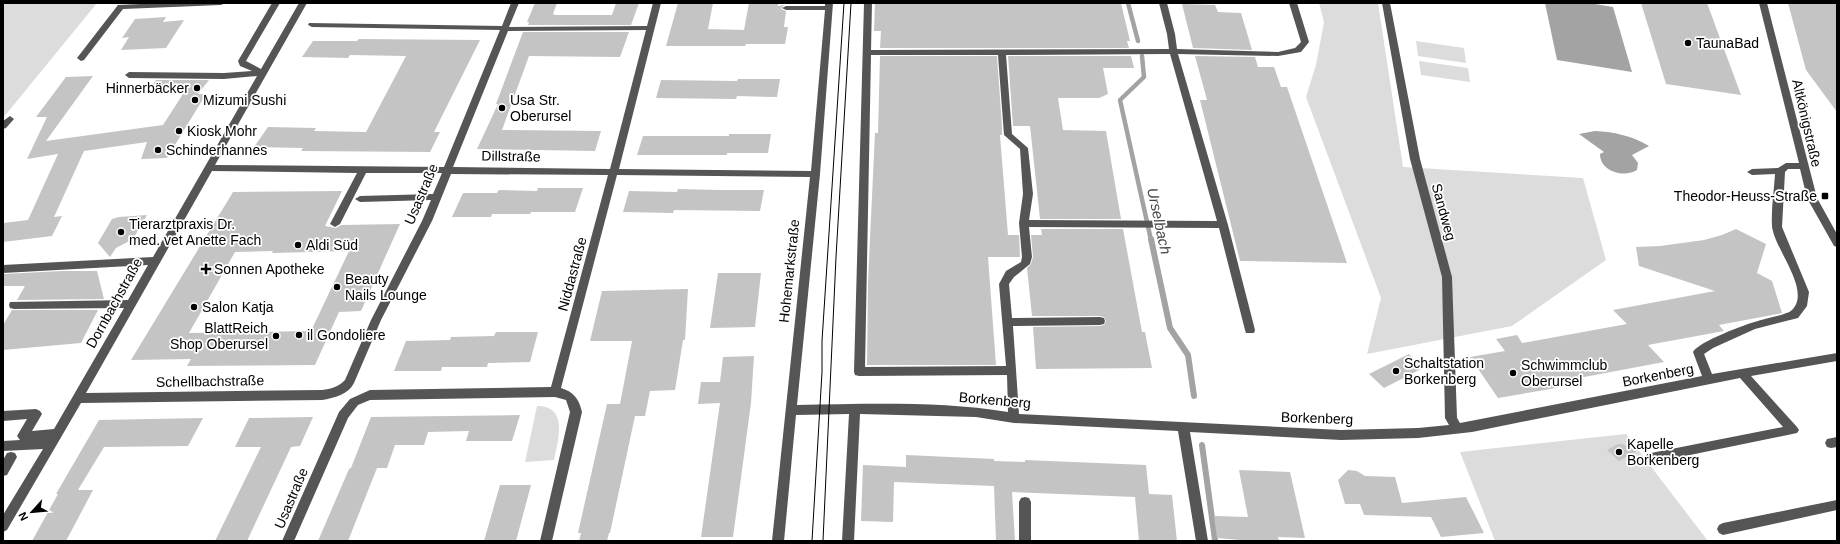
<svg xmlns="http://www.w3.org/2000/svg" width="1840" height="544" font-family="Arial,sans-serif">
<style>
.green{fill:#dcdcdc}
.water{fill:#a3a3a3}
.lines{fill:none;stroke-linecap:round;stroke-linejoin:round}
.stream-far1{stroke:#a3a3a3;stroke-width:4.5}
.stream{stroke:#a3a3a3;stroke-width:6}
.building{fill:#c4c4c4;fill-rule:evenodd}
.minor{fill:#555;fill-rule:evenodd}
.tram{stroke:#000;stroke-width:1}
.poi-dot{fill:#000;stroke:#fff;stroke-width:1.5}
.labels{text-anchor:middle;stroke-width:3.5;stroke-linejoin:round;paint-order:stroke}
.poi-label{font-size:14px;fill:#000;stroke:#fff;text-anchor:start}
.street-label{font-size:14px;fill:#000;stroke:#fff}
.water-label{font-size:15px;font-style:italic;fill:#444;stroke:#fff}
</style>
<rect width="100%" height="100%" fill="#fff"/>
<path class="green" d="M3,3h94l-94,115z
M1319,3h59l25,164 180,11 23,82 -94,66 -145,28 14,-56 -75,-201 10,-32 8,-43z
M1416,41l48,7 2,15 -48,-7z
M1419,61l49,7 2,14 -49,-7z
M537,406c32,0 21,34 17,54l-29,2z
M1626,434l82,107h-213l-35,-89z"/>
<path class="water" d="M1545,3h44l24,4 19,65 -75,-12z
M1595,131c20,1 37,5 54,15l-17,9 6,8 -1,7c-12,8 -37,2 -37,-16l4,-2 -25,-18z"/>
<g class="lines">
<path class="stream-far1" d="M1128,3l10,38
M1142,56l2,21 -24,23 31,140"/>
<path class="stream" d="M1151,239l19,89 18,27 6,41
M1202,445l13,95"/>
</g>
<path class="building" d="M535,3h22l-4,11 2,1h57l4,-12h23l-8,22h-103l1,-3h-2z
M678,3h35l-5,26 36,1 5,-27h29v3l6,-1 -3,4 5,2 -2,16h4l-3,17h-39l-1,2h-79z
M875,3h246l9,38h-3l2,7h-249l1,-17h-7z
M1641,3h66l34,92 -75,-11z
M1788,3h49v109l-31,-42z
M1182,4l33,1 3,7 23,1 11,37 -59,-2z
M166,17l-3,5 21,-2 -18,28 -45,2 8,-13 -7,1 13,-19z
M523,32h106l-9,25 -91,-1 -27,74 99,1 -6,20 -118,-2 21,-45h-2z
M359,39l121,1 -46,92h6l-10,20 -129,-1 2,-3 -49,-1 14,-20 48,1 -2,3 52,1 40,-76 -56,-1 -2,3 -46,-1 11,-16h44z
M880,56h117l5,70v9h-2l8,100h11l1,22h-32l8,108h-129l1,-84 7,-148h3z
M1008,56h123l3,12h-31l5,26 -9,4h-41l5,32 43,1 15,88h-81l-10,-93h-17z
M1195,56l60,1 3,10h16l7,20h6l60,176 -107,-2 -40,-161h7z
M93,76l-47,65 117,-16 20,-31h23l-39,64 -26,1 6,-17 -63,9 -30,66 8,-1 -10,20 -49,6v-19l25,-3 30,-66 -31,5 20,-42h-11l30,-40z
M738,79h42l-3,18 -40,-1 -1,3 -80,-1 5,-18 76,1z
M156,80h53l-11,14h-53z
M729,134h42l-3,19h-41v2h-90l6,-19h86z
M538,188h45l-8,24h-44l-1,2h-38l-1,3h-39l11,-24h34l2,-3 38,1z
M678,189l42,1h44l-4,21 -86,-1 -1,3 -50,-1 6,-21 48,1z
M342,191l-17,35 11,2 5,-3 59,-1 -39,87 -22,1 -24,53 -128,1 4,-7 -60,1 102,-168zM273,251l-1,2 77,-2 -38,80 -122,2 46,-81z
M147,215l-14,24 -17,9 -6,9 -12,-14 14,-24 7,-2z
M1041,229h82l19,103h3l7,36 -116,1 -3,-42 67,-1 4,-1 2,-4 -2,-4 -4,-1h-68l-5,-48 4,-4 2,-7 -2,-22h11z
M1736,229l30,15 -9,29 15,8 10,32 -63,12 5,6 -76,14 16,17 -112,21 4,5 -58,10 -28,-41 35,-6 -9,-12 21,-4 5,8 105,-19 -14,-14 102,-19 -76,-25 -3,-19 24,-1 44,-6 18,-5z
M62,271h35l7,28 -87,1 8,-14h-22v-12z
M718,273h43l-6,54 -45,1z
M688,289l-3,51h-2l-8,50 -25,1 -5,25h-10l-25,117h-1l-2,8h-28l2,-8h-3l29,-129h13l12,-63h-42l12,-50z
M12,310h86l-17,33 -78,7v-25z
M496,332h42l-8,30 -42,1 -1,4h-45l-1,4h-47l12,-30 44,-1 1,-3 43,-1z
M1409,354l14,14 -39,20 -15,-14z
M754,356l-3,47 -18,134h-32l19,-134 -22,1 3,-22h19l3,-25z
M520,415l-8,26h-46l3,-10 -41,1 -4,13h-29l-8,23h-10l-29,73h-30l31,-72 2,-1 20,-51z
M313,417l-13,29 -9,1 -44,94h-32l46,-94h-26l14,-29z
M203,418l-15,28 -84,1 -26,43h15l-27,51h-34l26,-47h-2l43,-74z
M1618,444h4l15,7 -18,10 -12,-11z
M906,455l88,4v2l31,1v-2l121,5 3,29 23,1 5,46h-38l-4,-44 -123,-5 3,49h-19l-2,-55 -100,-4 -1,40 -32,-1 2,-56 43,2z
M1239,470l51,2 15,66 -27,-1 1,4h-28l-34,-3 -3,-22 34,1z
M1348,470l9,1 8,5 30,1 7,26 64,-6 18,36 -43,4 -10,-20 -67,-2 -4,-11h-15l-7,-24z
M500,485h31l-15,56h-32z"/>
<g class="lines">
<path class="minor" d="M163,3h62l-4,2 -98,4 -39,51 -3,1 -4,-3 41,-53z
M272,3h8l-34,58 15,8 38,-66h8l-92,162 229,2 56,-137 -188,-3 -4,-2 1,-2 193,3 9,-23h8l-10,24 138,-1 6,-23h8l-42,166 192,2 14,-161h-39l-4,-2 4,-2h39v-3h8l-13,171 -23,231c70,-1 142,-4 211,7l-1,-37 -148,1 -4,-1 -1,-3 10,-369h8l-1,47 298,-1 -2,-15 -8,-31h8l8,31 2,15 101,3 17,-4 6,-6 -12,-39h8l12,39 -8,10 -23,4 -100,-2 50,171 27,105 -1,3h-8l-1,-3 -26,-102 -190,-1 3,30 -2,7 -16,13 -5,7 3,34 88,-1 4,1 1,3 -1,3 -4,1 -87,1 6,88 322,16 77,-2 31,-3 -4,-7 -3,-141 -32,-118 -28,-156h8l30,156 32,118 5,141 3,5 242,-47 -9,-24c5,-10 53,-28 65,-31 8,-3 29,-6 34,-11 20,-20 -18,-61 -20,-84 -1,-17 2,-35 3,-52l-23,1 -5,-3 5,-3 26,-1 8,-5h13l-40,-160h8l50,195 20,36v13l-3,-1 -27,-48 -7,-29h-12l-3,3 -3,55 27,65 -2,14 -9,12 -43,11 -42,19 -9,6 8,20 125,-21v8l-86,15 46,51 2,3 -2,3 -146,30 -4,-1 -2,-4 2,-4 4,-1 132,-26 -43,-49 -268,54 -54,6 -77,2 -151,-8 18,109h-12l-18,-110 -164,-8 -38,-6 -116,-3 -6,127h-12l7,-127 -53,1 -12,126h-12l38,-364 -193,-2 -56,213c13,4 18,11 21,24l-30,129h-12l30,-129 -4,-12 -11,-3 -185,3 -12,5 -10,13 -54,123h-12l57,-129 11,-13 20,-9 181,-3 57,-212 -157,-1 -19,47 -51,99 -27,63c-5,11 -20,15 -32,17l-241,3 -74,127 -4,2v-17l40,-66 -40,2v-10l17,-1 -3,-4 10,-17 -24,2v-10l33,-2 4,2 2,3 -10,17 22,-2 70,-121 -110,1 -4,-1 -1,-3 1,-3 118,-2 20,-35 -145,8v-8l150,-8 104,-181 -33,3 -95,-1 -4,-3 4,-3 95,1 28,-2 -12,-5 -2,-5zM646,30l-36,139 -157,-2 55,-136zM1170,54l47,167 -188,-1 4,-26 -5,-46 -16,-14 -6,-79zM871,55h127l6,80 16,14 3,45 -4,29 3,34 -1,5 -15,9 -7,13 7,82 -141,1zM212,171l145,2 -27,51 5,3 5,-3 26,-51h76l-9,21 -73,2 -5,3 5,3 71,-2 -9,21 -51,99 -26,60c-7,7 -14,9 -23,10l-236,3z
M10,116l4,3 -8,9 -3,1v-8z
M1837,437v10l-6,1 -4,-1 -2,-4 2,-4z
M11,452l4,1 2,4 -10,18 -4,1v-16l4,-7z
M1025,497l4,1 2,4v39h-12v-39l2,-4z
M1837,500v10l-114,25 -4,-2 -2,-4 2,-4 4,-2z"/>
<path class="tram" d="M812,541l10,-169v-31l22,-338
M823,541l13,-284 15,-254"/>
</g>
<g class="poi-dot">
<circle cx="1688" cy="43" r="4"/>
<circle cx="197" cy="88" r="4"/>
<circle cx="195" cy="100" r="4"/>
<circle cx="502" cy="108" r="4"/>
<circle cx="179" cy="131" r="4"/>
<circle cx="158" cy="150" r="4"/>
<rect x="1821" y="192" width="8" height="8" rx="2"/>
<circle cx="121" cy="232" r="4"/>
<circle cx="298" cy="245" r="4"/>
<path d="M204 263h4v4h4v4h-4v4h-4v-4h-4v-4h4z"/>
<circle cx="337" cy="287" r="4"/>
<circle cx="194" cy="307" r="4"/>
<circle cx="299" cy="335" r="4"/>
<circle cx="276" cy="336" r="4"/>
<circle cx="1396" cy="371" r="4"/>
<circle cx="1513" cy="373" r="4"/>
<circle cx="1619" cy="452" r="4"/>
</g>
<g class="labels">
<g class="poi-label">
<text x="1696" y="48">TaunaBad</text>
<text x="189" y="93" text-anchor="end">Hinnerbäcker</text>
<text x="203" y="105">Mizumi Sushi</text>
<text x="510" y="105">Usa Str.<tspan x="510" dy="16">Oberursel</tspan></text>
<text x="187" y="136">Kiosk Mohr</text>
<text x="166" y="155">Schinderhannes</text>
<text x="1817" y="201" text-anchor="end">Theodor-Heuss-Straße</text>
<text x="129" y="229">Tierarztpraxis Dr.<tspan x="129" dy="16">med. vet Anette Fach</tspan></text>
<text x="306" y="250">Aldi Süd</text>
<text x="214" y="274">Sonnen Apotheke</text>
<text x="345" y="284">Beauty<tspan x="345" dy="16">Nails Lounge</tspan></text>
<text x="202" y="312">Salon Katja</text>
<text x="268" y="333" text-anchor="end">BlattReich<tspan x="268" dy="16">Shop Oberursel</tspan></text>
<text x="307" y="340">il Gondoliere</text>
<text x="1404" y="368">Schaltstation<tspan x="1404" dy="16">Borkenberg</tspan></text>
<text x="1521" y="370">Schwimmclub<tspan x="1521" dy="16">Oberursel</tspan></text>
<text x="1627" y="449">Kapelle<tspan x="1627" dy="16">Borkenberg</tspan></text>
</g>
<g class="street-label">
<text transform="translate(1807 123) rotate(77)" y="5">Altkönigstraße</text>
<text transform="translate(511 156) rotate(1)" y="5">Dillstraße</text>
<text transform="translate(421 194) rotate(-67)" y="5">Usastraße</text>
<text transform="translate(1444 212) rotate(75)" y="5">Sandweg</text>
<text transform="translate(789 271) rotate(-84)" y="5">Hohemarkstraße</text>
<text transform="translate(572 274) rotate(-75)" y="5">Niddastraße</text>
<text transform="translate(114 303) rotate(-61)" y="5">Dornbachstraße</text>
<text transform="translate(1658 375) rotate(-11)" y="5">Borkenberg</text>
<text transform="translate(210 381) rotate(-1)" y="5">Schellbachstraße</text>
<text transform="translate(995 400) rotate(5)" y="5">Borkenberg</text>
<text transform="translate(1317 418) rotate(2)" y="5">Borkenberg</text>
<text transform="translate(291 498) rotate(-67)" y="5">Usastraße</text>
</g>
<g class="water-label">
<text transform="translate(1159 221) rotate(78)" y="5">Urselbach</text>
</g>
</g>
<rect width="1840" height="544" fill="none" stroke="#000000" stroke-width="8"/>
<g transform="translate(32 512) rotate(243)" stroke="#ffffff" stroke-width="3" paint-order="stroke">
<path d="M0-3L7 15L0 10L-7 15Z" fill="#000000"/>
<text y="-6" font-size="11" font-weight="bold" text-anchor="middle" fill="#000000">N</text>
</g>
</svg>
